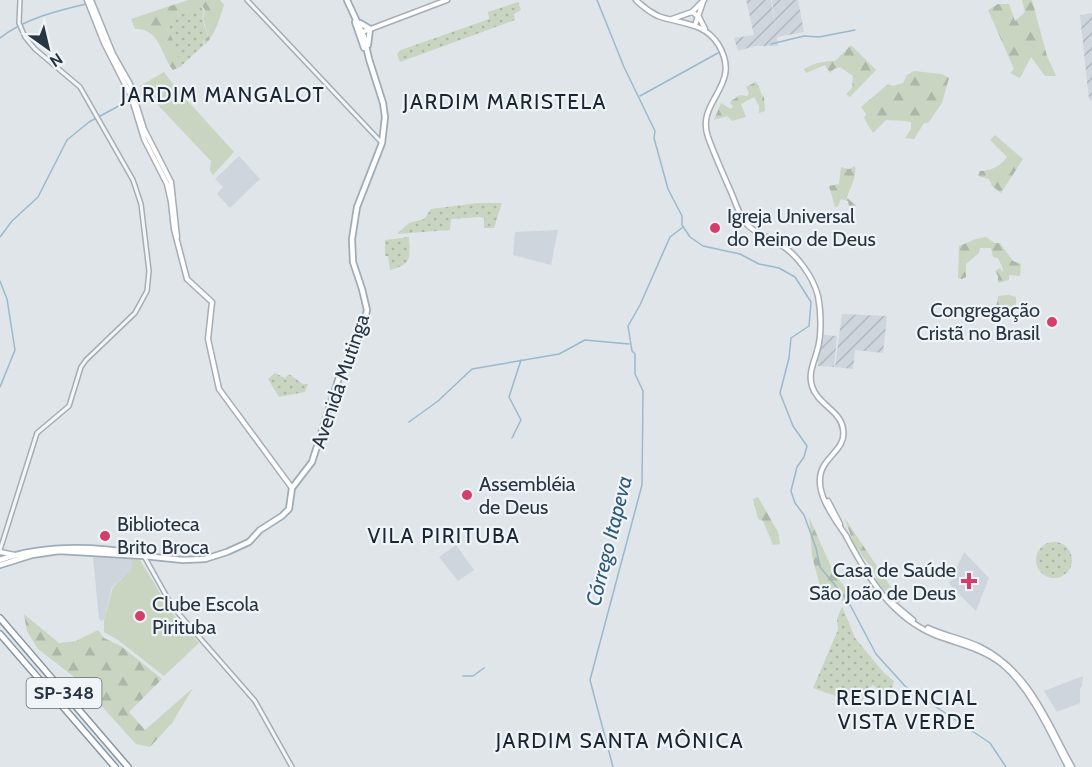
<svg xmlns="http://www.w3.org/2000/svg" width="1092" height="767" font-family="Cabin,sans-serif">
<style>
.built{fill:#ced5dc}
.industrial{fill:url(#industrial-furrows)}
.grass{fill:#c9d4c1}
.forest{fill:url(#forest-firs)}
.park{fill:url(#park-dots)}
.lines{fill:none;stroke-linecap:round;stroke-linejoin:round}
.stream{stroke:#99b9cc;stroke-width:1.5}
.tertiary-casing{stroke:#a5adb5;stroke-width:6}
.secondary-casing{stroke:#a5adb5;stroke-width:7}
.primary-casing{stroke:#9facb6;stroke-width:8}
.motorway-casing{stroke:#8795a2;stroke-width:8}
.tertiary{stroke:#f3f6f8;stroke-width:3}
.secondary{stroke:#fff;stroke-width:4}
.primary{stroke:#fff;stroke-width:4.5}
.motorway{stroke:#fff;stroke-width:5}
.poi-dot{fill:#d63e6a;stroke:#f0f4f7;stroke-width:2}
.labels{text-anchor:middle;stroke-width:4.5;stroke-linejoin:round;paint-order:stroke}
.shield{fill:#f0f4f7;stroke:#646e79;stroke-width:1.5}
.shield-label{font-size:18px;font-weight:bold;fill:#283543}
.poi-label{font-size:20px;fill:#283543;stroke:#f0f4f7;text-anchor:start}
.street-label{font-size:20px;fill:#283543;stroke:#f0f4f7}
.neighbourhood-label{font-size:21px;letter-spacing:1.5px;fill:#1a2633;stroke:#f0f4f7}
.water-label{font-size:21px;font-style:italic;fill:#2f5b79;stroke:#f0f4f7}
</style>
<defs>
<pattern id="industrial-furrows" width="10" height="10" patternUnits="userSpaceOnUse" patternTransform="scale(1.5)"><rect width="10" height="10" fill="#ced5dc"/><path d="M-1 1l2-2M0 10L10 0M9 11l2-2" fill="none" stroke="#b1b7be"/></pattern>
<pattern id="forest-firs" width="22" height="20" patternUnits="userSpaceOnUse" patternTransform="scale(1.5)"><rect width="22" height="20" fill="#c9d4c1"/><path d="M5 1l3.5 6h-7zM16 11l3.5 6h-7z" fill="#adb7a7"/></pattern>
<pattern id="park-dots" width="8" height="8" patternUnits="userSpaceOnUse" patternTransform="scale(1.5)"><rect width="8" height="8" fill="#c9d4c1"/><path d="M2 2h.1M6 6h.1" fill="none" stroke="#adb7a7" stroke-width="1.8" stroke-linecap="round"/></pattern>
</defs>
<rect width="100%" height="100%" fill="#e0e5ea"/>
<path class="built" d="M239,156l21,23 -30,29 -13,-14 6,-7 -8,-8z
M558,230l-7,35 -38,-10 2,-23z
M456,545l18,25 -16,11 -19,-24z
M964,552l25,26 -13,33 -27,-27z
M95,556l37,3v10l-20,18 -8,33 -3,1 -2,-3 -6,-60z
M1083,676l-1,10 -2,2v15l-23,9 -13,-21z"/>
<path class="industrial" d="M746,0h25l5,28 -4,-28h26l6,32 -27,5 1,9h-23l-17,5 -4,-13 20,-3z
M1092,13v88l-3,-1 -9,-85z
M842,314l45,2 -4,37 -28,-3 -2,19 -18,-2z
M823,335l14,1 -3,31 -16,-1v-10l6,-19z"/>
<path class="grass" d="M164,72l11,15 59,65 -21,23 -3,-5 1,-9 -2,-2 -69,-73z
M132,559l8,1 32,53 27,30 -35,33 -46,-36 -14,-8v-12l9,-33 19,-18z"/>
<path class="forest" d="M188,0h32l4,5c-4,13 -9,30 -19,40l-1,-4 4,-5 -5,-18 2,-8 -3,-4 -35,15 15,45 -9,4c-13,-16 -13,-42 -38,-41l-4,-10z
M1022,0h10l15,56 9,20h-11l-14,-19 -11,21 -10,-5 4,-4 -26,-59 10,-6h11l6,17 10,-9z
M851,45l25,25 -26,27 -4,-3 6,-6 1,-12 -13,-9 -6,2 -4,4 -5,-8 -19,8 -2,-4c10,-6 20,-8 31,-8z
M914,71l28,3 7,4 -7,25 -14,20h-4l-10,16 -9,-1 6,-9v-7c-7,-2 -17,-1 -25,-2l-13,13 -9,-15 2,-4 -5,-7 27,-23 5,2 10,-3 4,-8z
M756,82c5,5 3,11 8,15l1,14 -6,2v-7l-5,-9 -13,7 5,13 -14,4 -5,-5 -13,4 7,-17 10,6 2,-3 -3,-3 1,-2 9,-6 7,1 2,-3 -3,-6z
M995,135l28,24 -22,34 -9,-7 -3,-7 -11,-3 2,-5c10,0 21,-5 27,-14l-17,-17z
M855,166c2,12 -5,20 -8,32l10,8h-8l-1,-5 -7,-2 -3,7 -3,1 -6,-21 10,-2 2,-17 8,2z
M986,237l9,6h5l13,18 8,3 -1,12 -11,-1v5l-11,3v-7l-3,-5 5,-3 2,4 1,-3 -5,-11 -5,-1 -2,-9h-11l-1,5 -13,11v13l-4,2 -4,-1 1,-32 17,-7z
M1008,295l8,2v9l-5,1 -1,8 -16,3 4,-22z
M758,497l20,35 2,12 -7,1 -10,-24 -5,-2 -5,-20z
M809,517l24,54 20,28 -7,3 -24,-9 -10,-37z
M844,517l57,85 -5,1 -19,-21 -3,-10 -20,-28z
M24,614l35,29 17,-2 22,-11 6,8 17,8 41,33 -33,33 16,18 48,-42 -21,35 -22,24 -14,-3 -58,-64 -40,-31 -11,-18z"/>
<path class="park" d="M518,2l3,8 -7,4 1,6 -115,42 -3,-8 4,-4 88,-31 -1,-7z
M201,6l3,5 -2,7 6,19 -5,4 1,4 -23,21 -15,-45z
M478,203h24l-8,25h-10v-10l-4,-1 -29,2 -1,11 -53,4 12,-11 15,-4 7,-10z
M409,237c1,22 3,27 -19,33l-2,-14h-3v-16z
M275,373l10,5 4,-4 14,10h5l-3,8 -26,5 -11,-18z
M1036 560a18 18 0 1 1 36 0a18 18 0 1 1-36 0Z
M842,606l13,32 29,35 10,8 -5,17 -16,-13 -7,6 -5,14 -48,-17 25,-58 -1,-11z"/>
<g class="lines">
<path class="stream" d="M597,0l27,67 31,64 -1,7 14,51 14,27v9l8,12 13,9 37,8 19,10 20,4 16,9 16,25 -2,24 -18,12 -2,20 -9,35 13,33 14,20 -3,11 -7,10 -6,24 4,12 9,12 12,33 4,19 28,34 28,53 29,32 85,57 16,24
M0,38c24,-19 56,-27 86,-34
M771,44l33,-8 15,1 36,-7
M640,96l78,-43
M0,237l12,-16 26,-24 29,-57 22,-18 39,-21
M0,281l7,18 8,51 -15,37
M409,422l29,-21 34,-32 87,-15 26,-14 44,4
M512,438l9,-18 -12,-23 12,-37
M463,676h10l11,-8
M613,767l-23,-87 52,-195 1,-94 -8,-17v-20l-3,-3 -4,-25 12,-21 30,-68 13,-10"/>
<defs>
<path id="tertiary" d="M247,0l135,143
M0,550l37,-117 32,-27 12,-39 5,-7 49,-47 12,-22 2,-20 -8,-67 -8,-24 -53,-93 -45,-38 -10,-12 -6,-14 1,-23
M144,556l28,50 83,95 37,66"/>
<path id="secondary" d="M87,0l17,43 27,53 13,43 23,45 4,18 3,27 13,50 25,23 -4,37 11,50 73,99
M91,0l22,54 17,30 14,45 27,53 6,55
M636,0c6,6 14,12 22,16 22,8 46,6 60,28 26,42 -23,56 -10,93 7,19 15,37 23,55 4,9 7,20 13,29 8,11 22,15 34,22 18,10 35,33 40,53 3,15 4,40 -1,55 -3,12 -9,22 -5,35 5,18 29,25 31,43 3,16 -10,23 -18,35 -16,23 9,54 22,73
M692,12l7,5 6,12
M672,19l20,-7 12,-12
M695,25l8,-23
M360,33l87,-33
M828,501l12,23
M846,536c22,41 44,80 89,99 23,9 47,13 67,29 29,24 49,70 66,103
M0,552l15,3
M889,600l24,20
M928,628c17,8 36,11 52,19 49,24 67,75 92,120"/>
<path id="primary" d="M355,22l9,26
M360,23l10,6 -2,16
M0,560c45,-16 93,-14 139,-6
M0,565l32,-10 27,-4 85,5 39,4 22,-1 22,-7 22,-10 11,-12 22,-14 7,-7 3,-21 20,-26 29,-91 21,-40 5,-21 -5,-21 -9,-27 -1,-23 5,-32 25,-64 3,-26 -2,-14 -14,-44 -5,-22 -17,-37"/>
<path id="motorway" d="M0,618l128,149
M0,634l115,133"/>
</defs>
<use href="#tertiary" class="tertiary-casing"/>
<use href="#secondary" class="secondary-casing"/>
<use href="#primary" class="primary-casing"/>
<use href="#motorway" class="motorway-casing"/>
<use href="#tertiary" class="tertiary"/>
<use href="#secondary" class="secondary"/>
<use href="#primary" class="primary"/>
<use href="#motorway" class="motorway"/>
</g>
<g class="poi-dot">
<circle cx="715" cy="228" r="6"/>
<circle cx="1052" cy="322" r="6"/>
<circle cx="467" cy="495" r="6"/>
<circle cx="105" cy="536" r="6"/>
<path d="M966 572h6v6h6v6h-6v6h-6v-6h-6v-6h6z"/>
<circle cx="140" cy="616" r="6"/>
</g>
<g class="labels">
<rect class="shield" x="26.5" y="678" width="75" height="30" rx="4.5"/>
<g class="shield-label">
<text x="64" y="699">SP-348</text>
</g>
<g class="poi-label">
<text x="727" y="223">Igreja Universal<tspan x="727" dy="23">do Reino de Deus</tspan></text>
<text x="1040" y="317" text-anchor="end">Congregação<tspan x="1040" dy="23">Cristã no Brasil</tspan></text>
<text x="479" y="491">Assembléia<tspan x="479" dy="23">de Deus</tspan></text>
<text x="117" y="531">Biblioteca<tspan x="117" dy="23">Brito Broca</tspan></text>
<text x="956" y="577" text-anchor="end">Casa de Saúde<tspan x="956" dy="23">São João de Deus</tspan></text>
<text x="152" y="611">Clube Escola<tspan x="152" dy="23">Pirituba</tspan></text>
</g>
<g class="street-label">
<text transform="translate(340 381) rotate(-71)" y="7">Avenida Mutinga</text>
</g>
<g class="neighbourhood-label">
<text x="223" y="102">JARDIM MANGALOT</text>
<text x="505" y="109">JARDIM MARISTELA</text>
<text x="444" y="543">VILA PIRITUBA</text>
<text x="907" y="705">RESIDENCIAL<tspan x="907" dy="24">VISTA VERDE</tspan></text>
<text x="620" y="748">JARDIM SANTA MÔNICA</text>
</g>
<g class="water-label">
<text transform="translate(609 541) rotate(-76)" y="7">Córrego Itapeva</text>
</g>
</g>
<g transform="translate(48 48) rotate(146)" stroke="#f0f4f7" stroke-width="4.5" paint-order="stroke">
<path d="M0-4.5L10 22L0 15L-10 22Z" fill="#283543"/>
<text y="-9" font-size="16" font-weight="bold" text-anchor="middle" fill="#283543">N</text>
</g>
</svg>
